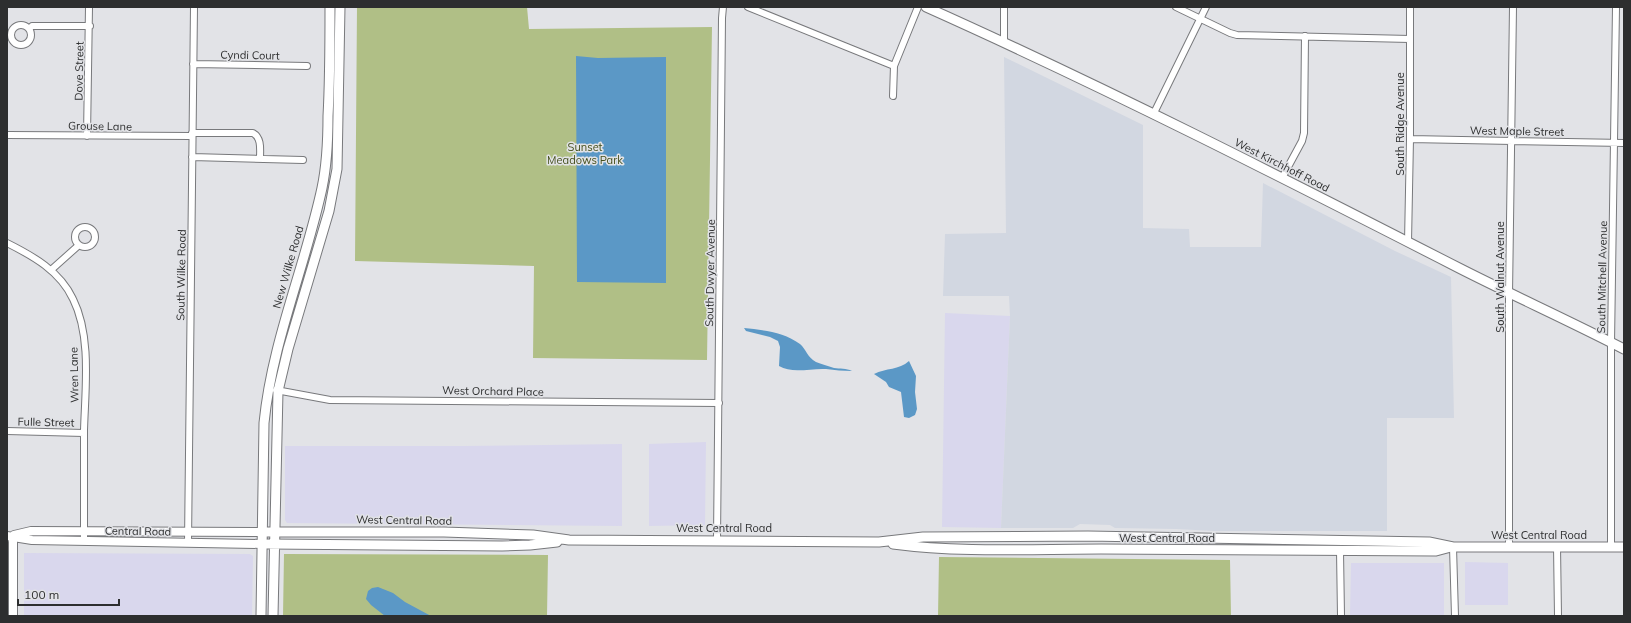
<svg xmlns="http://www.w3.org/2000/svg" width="1631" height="623" font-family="Mulish,sans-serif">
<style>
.commercial{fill:#d9d7ed}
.built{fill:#d2d7e1}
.green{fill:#b0bf86}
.water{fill:#5b98c6}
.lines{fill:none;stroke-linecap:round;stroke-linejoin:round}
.minor-casing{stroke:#78797c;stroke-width:8}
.tertiary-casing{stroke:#78797c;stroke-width:10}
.secondary-casing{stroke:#78797c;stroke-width:11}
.minor{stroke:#fff;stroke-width:6}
.tertiary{stroke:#fff;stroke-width:8}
.secondary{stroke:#fff;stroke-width:9}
.labels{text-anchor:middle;stroke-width:3;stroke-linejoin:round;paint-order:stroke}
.street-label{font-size:11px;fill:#2d2e2f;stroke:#e2e3e7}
.park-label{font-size:11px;fill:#444f1c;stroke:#e2e3e7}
</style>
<rect width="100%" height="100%" fill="#e2e3e7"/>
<path class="commercial" d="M945,313l65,3 -9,212 -59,-1z
M706,442l-1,83 -56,1v-82z
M622,444v82l-335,-3 -2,-3v-74h179z
M24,553l226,1 3,2 -1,60h-228z
M1465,562l43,1v42h-43z
M1351,563h93v53h-94z"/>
<path class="built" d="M1004,57l139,68v103l46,1 1,18h71l2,-64 132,68 56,26 3,141h-67v113h-173l-38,-2 -61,-1 -5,-3 -30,-1 -7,4h-72l9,-212 -1,-20h-66l2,-62 61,-1z"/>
<path class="green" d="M357,7h170l2,22 183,-2 -5,333 -174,-2 1,-92 -179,-5z
M284,554l264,1 -1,61h-264z
M939,557l291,3 1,56h-293z"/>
<path class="water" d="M576,56l22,2 68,-1v226l-89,-1z
M744,328c19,2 40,4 56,16 6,5 7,13 16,18 5,2 12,4 18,6 6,1 12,0 18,3 -9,0 -17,-1 -26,-2 -15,-1 -34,5 -47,-3l1,-19 -2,-6 -8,-4 -24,-6z
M909,361l7,15 -1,16 2,17 -2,6 -6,3 -5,-1 -3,-25 -12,-5 -3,-5 -12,-8c12,-6 25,-4 35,-13z
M378,587l15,6 12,9 26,14h-46l-14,-11 -5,-6 2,-8 4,-3z"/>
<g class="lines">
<defs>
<path id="minor" d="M748,7l146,59
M1176,7l54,26 7,2 173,4
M11 35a10 10 0 1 1 20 0a10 10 0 1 1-20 0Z
M29,29l3,-3h58
M1004,42v-35
M193,64l114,2
M893,96l1,-30 24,-59
M1153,115l53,-108
M192,133h61c9,5 7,17 7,26
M7,135l185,1
M87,136l2,-129
M1410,139l214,4
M192,157l111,3
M1282,178l20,-37 2,-8 1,-97
M75 237a10 10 0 1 1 20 0a10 10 0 1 1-20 0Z
M1408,242l2,-103v-132
M7,243c26,13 53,28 66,56 19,38 12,91 11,132 0,37 0,74 0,110
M51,270l28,-25
M276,390l54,10 389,3
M7,431l77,2
M717,540l5,-522 1,-11
M188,543l6,-536
M1557,546l1,70
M1611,546v-203l5,-336
M1453,547l2,69
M1509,547v-253l4,-287
M1340,551l1,65"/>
<path id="tertiary" d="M14,535l17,-4 232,1
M7,536l25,4 231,4
M13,536v80"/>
<path id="secondary" d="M926,7c181,81 357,171 533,261 55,28 111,53 165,81
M263,532h181l89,3 36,5 310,2 44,-5 165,-1 341,6 24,5h171
M268,544l234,2 28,-1 27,-3
M893,544c68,9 138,5 208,5 111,0 223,2 335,2l15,-4
M261,616l3,-193c8,-81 41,-156 58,-235 5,-24 6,-48 6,-72 2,-36 2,-73 2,-109
M273,616l5,-225 10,-42 41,-138 8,-42 3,-162"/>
</defs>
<use href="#minor" class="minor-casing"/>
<use href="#tertiary" class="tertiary-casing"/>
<use href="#secondary" class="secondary-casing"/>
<use href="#minor" class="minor"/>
<use href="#tertiary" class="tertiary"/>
<use href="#secondary" class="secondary"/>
</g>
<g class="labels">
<g class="street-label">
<text transform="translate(250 55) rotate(1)" y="4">Cyndi Court</text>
<text transform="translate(79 71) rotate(-89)" y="4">Dove Street</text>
<text transform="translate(1400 124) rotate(-90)" y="4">South Ridge Avenue</text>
<text transform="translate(100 126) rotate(1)" y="4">Grouse Lane</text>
<text transform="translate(1517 131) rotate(1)" y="4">West Maple Street</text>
<text transform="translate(1282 165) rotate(27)" y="4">West Kirchhoff Road</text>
<text transform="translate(288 267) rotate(-74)" y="4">New Wilke Road</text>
<text transform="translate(710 273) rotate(-89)" y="4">South Dwyer Avenue</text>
<text transform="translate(181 275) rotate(-89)" y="4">South Wilke Road</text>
<text transform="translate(1500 277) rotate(-90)" y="4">South Walnut Avenue</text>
<text transform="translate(1602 277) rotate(-89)" y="4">South Mitchell Avenue</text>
<text transform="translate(74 375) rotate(-91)" y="4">Wren Lane</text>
<text transform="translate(493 391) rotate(1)" y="4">West Orchard Place</text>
<text transform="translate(46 422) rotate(1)" y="4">Fulle Street</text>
<text transform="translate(404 520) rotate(1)" y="4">West Central Road</text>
<text x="724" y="532">West Central Road</text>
<text transform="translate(138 531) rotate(1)" y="4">Central Road</text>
<text x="1539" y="539">West Central Road</text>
<text x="1167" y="542">West Central Road</text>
</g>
<g class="park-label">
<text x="585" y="151">Sunset<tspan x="585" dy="13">Meadows Park</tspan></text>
</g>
</g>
<rect width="1631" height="623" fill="none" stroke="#2d2e2f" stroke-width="16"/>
<path d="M18 599v6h101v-6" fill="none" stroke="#2d2e2f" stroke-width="2"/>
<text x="24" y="599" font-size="12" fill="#2d2e2f" stroke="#e2e3e7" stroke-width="3" paint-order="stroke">100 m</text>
</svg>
